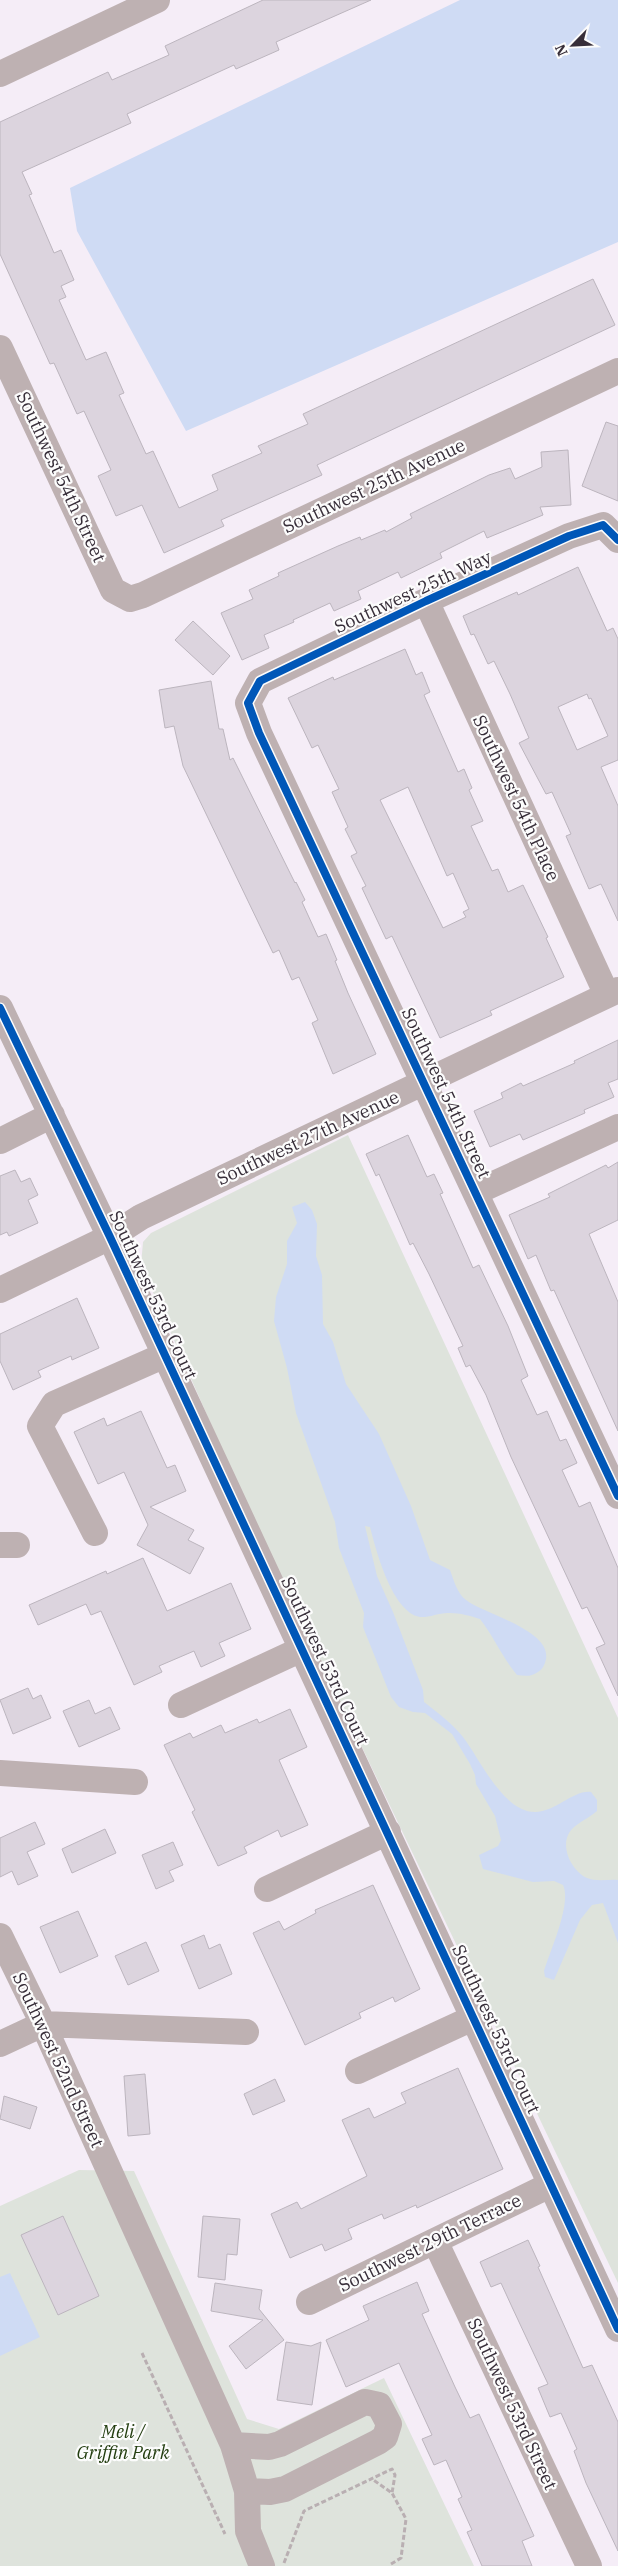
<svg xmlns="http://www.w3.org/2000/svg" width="618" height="2566" font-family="'IBM Plex Serif',serif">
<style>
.green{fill:#dee3dc}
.water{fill:#cfdbf4}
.building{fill:#dcd4de;stroke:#bcb5be;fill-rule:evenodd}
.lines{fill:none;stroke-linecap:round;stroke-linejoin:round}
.path{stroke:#b9afb2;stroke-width:3;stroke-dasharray:5 2.5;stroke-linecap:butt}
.minor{stroke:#beb1b2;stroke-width:26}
.cycleway-casing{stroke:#fcfcfc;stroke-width:11}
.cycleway{stroke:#0057b8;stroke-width:8}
.labels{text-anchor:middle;stroke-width:4.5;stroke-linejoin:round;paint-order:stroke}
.street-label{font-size:18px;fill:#372e39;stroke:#fcfcfc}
.park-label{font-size:18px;font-style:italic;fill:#233e10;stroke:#fcfcfc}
</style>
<rect width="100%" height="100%" fill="#f5edf7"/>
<path class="green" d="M348,1135l270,583v565l-367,-768 -110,-250 2,-23 8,-9z
M79,2170l55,1 113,248 32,10 105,-51 90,188h-474v-360z"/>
<path class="water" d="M460,0h158v242l-432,189 -109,-200 -7,-43z
M305,1202l7,8 5,14 -1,32 6,19 1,49 10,18 13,42 33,50 32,72 19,54 20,10c4,11 7,23 16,30 18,14 85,30 80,59 -1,5 -3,10 -8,13 -7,5 -13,4 -21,3 -15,-18 -23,-38 -37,-56 -9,-3 -20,-6 -30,-6 -10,-1 -21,5 -30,4 -28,-5 -44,-67 -50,-90l-5,-1 12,50 16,36 30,78 1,12c14,11 28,21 39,35 17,22 40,75 72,75 21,0 38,-22 56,-20l6,8v11c-8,7 -18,11 -25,18 -14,15 -1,42 15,49 10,4 21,1 31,2v63l-15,-40 -11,2 -12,15 -26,60 -9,-3 -1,-6c6,-20 28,-68 19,-86l-9,-4 -21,1 -50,-13 -4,-14 19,-9 3,-6 -6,-24 -19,-32 -1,-9 -5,-11 -18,-30 -27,-21 -12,-1 -14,-5 -8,-10 -28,-70 1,-14 -25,-65 -4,-26 -39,-109 -9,-45 -13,-47 2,-24 11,-33v-23l10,-18 -5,-16z
M10,2273l30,64 -40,19v-79z"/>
<path class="building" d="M263,0h108l-95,42 3,8 -43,19 -2,-4 -107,49 4,9 -109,49 10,22 -3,1 25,58 7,-3 13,30 -13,6 5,11 -7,3 27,60 20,-8 18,41 -5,2 27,59 7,-3 26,57 39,-18 -6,-15 50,-22 -4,-7 50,-22 -5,-10 290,-135 22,46 -298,140 5,10 -101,45 3,6 -60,27 -22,-48 -26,11 -18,-40 13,-6 -27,-59 -7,3 -23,-51 -4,1 -50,-110v-132l108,-50 4,8 57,-25 -4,-9z
M606,422l12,4v75l-36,-15z
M568,450l3,55 -31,2 3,8 -56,23 -3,-7 -44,22 2,5 -41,20 -3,-6 -40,19 3,8 -27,12 -4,-8 -37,17 1,2 -30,13 5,13 -27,12 -21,-47 32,-14 -4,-9 30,-14 -1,-3 60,-27 22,-9 1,3 24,-10 1,2 26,-14 -2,-4 79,-39 21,-7 5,11 27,-12 -1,-15z
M578,567l29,64 6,-3 5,11v121l-17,7 17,39v115l-17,-37 -12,5 -23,-53 5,-2 -19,-42 -6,2 -27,-51 10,-5 -19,-44 -16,-33 -6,3 -14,-30 -3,1 -8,-19 54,-24 1,3zM587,694l2,5 2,-1 17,38 -31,14 -19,-43z
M193,621l37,35 -17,19 -38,-35z
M405,649l11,26 6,-3 8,20 -6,3 34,77 6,-3 8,19 -3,2 14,31 -12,5 21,45 6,-2 10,23 15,-7 25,52 -2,1 18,39 -74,34 2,4 -52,23 -48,-102 -6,3 -24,-51 4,-2 -15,-30 6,-3 -12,-24 3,-2 -16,-35 7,-3 -21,-44 -6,3 -24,-50 45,-21 1,3zM408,787l39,89 6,-3 16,36 -6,3 3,5 -23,11 -63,-128z
M211,681l8,48h4l7,31 3,-2 62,125 1,-1 9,18 -3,2 16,35 8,-3 11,26 -2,1 13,32 28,61 -43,20 -21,-51 6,-3 -19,-43 -7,3 -13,-30 -6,3 -90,-187 -9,-40 -9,2 -6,-38z
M618,1040v39l-10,4 6,14 -30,13 1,3 -62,27 -3,-6 -30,13 -16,-36 29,-13 -2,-5 20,-10 2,3 52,-23 -1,-2z
M408,1135l19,42 7,-3 9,19 -3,1 33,74 6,-3 29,61 20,50 -7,4 16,35 10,-4 13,30 6,-2 11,24 -15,7 17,37 11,-5 28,66v128l-22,-48 9,-4 -18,-37 -5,2 -71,-152 -25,-62 -16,-30 -4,2 -8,-19 5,-2 -34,-72 -16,-31 -3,2 -31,-71 -3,2 -10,-22z
M618,1162v58l-29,14 29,68v129l-64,-141 -3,1 -15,-36 -8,4 -19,-44 41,-18 -2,-3 58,-29 2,3z
M15,1170l6,12 9,-4 8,17 -10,5 10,23 -29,13 -2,-4 -7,3v-59z
M77,1298l22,50 -27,12 -1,-4 -33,15 3,6 -28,13 -13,-29v-27z
M141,1411l26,57 8,-3 11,26 -36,16 44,23 -6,10 16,8 -14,26 -53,-29 11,-20 -24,-53 -26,12 -24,-52 30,-14 3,8z
M143,1558l24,53 64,-28 20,46 -32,14 6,13 -24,11 -7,-16 -35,15 3,6 -28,13 -33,-74 -10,4 -5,-11 -48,21 -9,-20 77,-34 1,3z
M28,1688l5,11 8,-4 10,23 -38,16 -13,-34z
M89,1700l6,14 15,-7 10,22 -41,18 -16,-36z
M290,1709l17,38 -28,13 29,65 -27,12 -3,-7 -34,17 3,6 -29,13 -26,-54 3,-2 -31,-65 26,-12 3,5 28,-13 4,8 32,-14 2,4z
M35,1822l10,22 -18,8 11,24 -20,9 -6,-14 -12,6v-39z
M105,1829l11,24 -44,20 -10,-24z
M173,1842l10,23 -14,6 5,10 -18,8 -14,-34z
M373,1885l47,104 -25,13 -2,-5 -34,16 2,5 -56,27 -52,-112 26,-12 5,9 32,-17 -1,-3z
M78,1911l20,45 -38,17 -20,-46z
M204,1935l5,14 11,-5 12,30 -33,15 -18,-44z
M146,1942l13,29 -31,14 -13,-29z
M458,2068l45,101 -86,39 -1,-3 -32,14 -2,-5 -34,15 4,10 -27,12 -3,-7 -32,14 -19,-44 26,-12 4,7 66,-33 -25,-56 27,-12 5,10 32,-15 -5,-10z
M145,2074l5,60 -22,2 -4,-60z
M275,2079l10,22 -32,14 -9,-21z
M4,2096l33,11 -7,22 -30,-10z
M63,2216l36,80 -41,19 -37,-80z
M203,2216l37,3 -3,36 -10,-1 -2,26 -27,-3z
M528,2240l12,26 -2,1 45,101 9,-3 26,57v129l-32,-68 -12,-32 3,-2 -16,-36 -11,4 -12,-29 10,-4 -36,-77 -11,-24 -10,4 -11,-25z
M417,2282l12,29 -7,3 33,73 15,31 9,-4 55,122 -12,5 10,25h-50l-15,-34 5,-2 -14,-31 4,-2 -16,-37 -12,5 -12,-26 10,-4 -33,-72 -53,24 -20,-47 43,-20 -6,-14z
M215,2283l47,7 -3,19 25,31 -38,29 -17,-23 34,-26 -52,-9z
M286,2342l25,4 10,-4 -9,63 -35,-5z"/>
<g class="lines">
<path class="path" d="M142,2353l83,181
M284,2563l20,-52 88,-42 3,6 -3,18 -20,-14
M391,2564l10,-6 5,-39 -14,-26"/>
<path class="minor" d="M0,74l157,-74
M0,348l113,242 17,9 13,-4 475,-224
M618,540l-15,-15 -34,11 -143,65 -166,80 -12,22 11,30 359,763
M426,601l181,394
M0,1008l110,229 508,1092
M0,1141l52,-26
M476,1192l142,-65
M0,1290l110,-53 31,-20 477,-227
M95,1533l-55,-107 14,-22 111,-49
M0,1545h17
M181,1705l121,-56
M0,1773l135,9
M267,1889l121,-57
M0,1936l43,88 190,421 14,46 1,40 14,35
M0,2044l43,-20 203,8
M358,2071l117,-54
M435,2241l154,325
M309,2302l241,-117
M233,2445l36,2 11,-3 85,-42 14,3 10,19 -4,13 -7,5 -93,47 -15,3 -23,-1"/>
<defs>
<path id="cycleway" d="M618,540l-15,-15 -34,11 -143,65 -166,80 -12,22 11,30 359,763
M0,1008l110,229 508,1092"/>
</defs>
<use href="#cycleway" class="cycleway-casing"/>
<use href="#cycleway" class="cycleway"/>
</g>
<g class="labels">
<g class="street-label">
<text transform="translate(61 477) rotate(65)" y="6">Southwest 54th Street</text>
<text transform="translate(374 486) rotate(-25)" y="6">Southwest 25th Avenue</text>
<text transform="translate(413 592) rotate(-25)" y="6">Southwest 25th Way</text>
<text transform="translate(516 798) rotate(65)" y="6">Southwest 54th Place</text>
<text transform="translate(446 1093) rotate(65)" y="6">Southwest 54th Street</text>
<text transform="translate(308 1138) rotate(-25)" y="6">Southwest 27th Avenue</text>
<text transform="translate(153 1295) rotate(65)" y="6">Southwest 53rd Court</text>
<text transform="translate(325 1661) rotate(65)" y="6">Southwest 53rd Court</text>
<text transform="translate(496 2029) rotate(65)" y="6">Southwest 53rd Court</text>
<text transform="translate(58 2060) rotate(65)" y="6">Southwest 52nd Street</text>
<text transform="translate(430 2243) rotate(-26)" y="6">Southwest 29th Terrace</text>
<text transform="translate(512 2404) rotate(65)" y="6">Southwest 53rd Street</text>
</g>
<g class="park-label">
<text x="123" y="2438">Meli /<tspan x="123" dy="21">Griffin Park</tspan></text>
</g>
</g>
<g transform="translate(573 45) rotate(246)" stroke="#fcfcfc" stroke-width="4" paint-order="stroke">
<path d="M0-4L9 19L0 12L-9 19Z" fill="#372e39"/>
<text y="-8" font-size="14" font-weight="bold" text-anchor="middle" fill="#372e39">N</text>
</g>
</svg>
